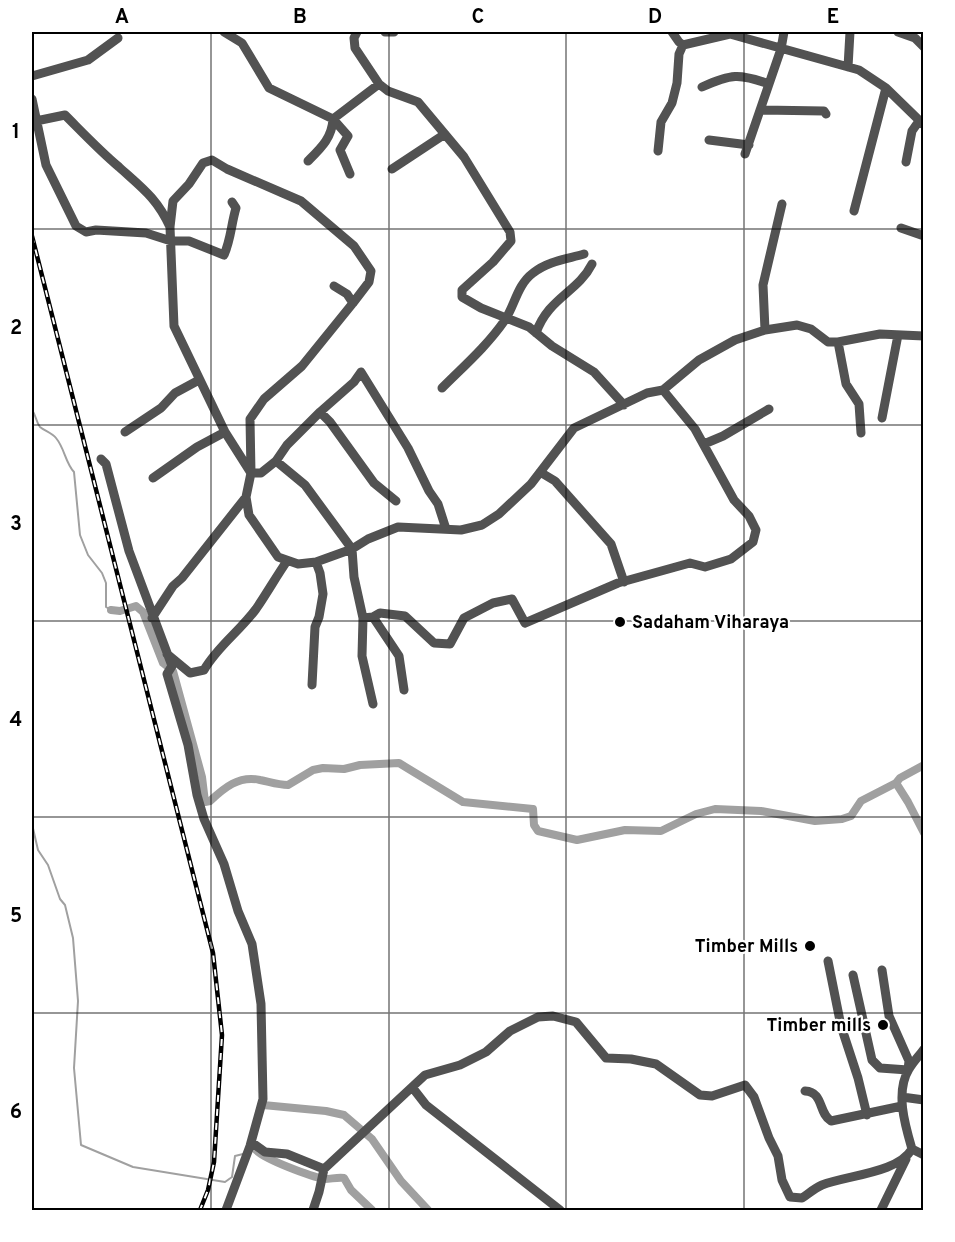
<svg xmlns="http://www.w3.org/2000/svg" width="955" height="1242" font-family="Overpass,sans-serif">
<style>
.lines{fill:none;stroke-linecap:round;stroke-linejoin:round}
.stream{stroke:#a0a0a0;stroke-width:2}
.canal{stroke:#a0a0a0;stroke-width:8}
.minor{stroke:#525252;stroke-width:9}
.rail-casing{stroke:#000;stroke-width:4.5}
.rail{stroke:#fff;stroke-width:2;stroke-dasharray:7;stroke-linecap:butt}
.grid{fill:none;stroke:#000;stroke-width:1.5;stroke-opacity:0.55}
.poi-dot{fill:#000;stroke:#fff;stroke-width:2}
.labels{text-anchor:middle;stroke-width:4.5;stroke-linejoin:round;paint-order:stroke}
.poi-label{font-size:18px;font-weight:bold;fill:#000;stroke:#fff;text-anchor:end}
.neatline{fill:none;stroke:#000;stroke-width:2}
.grid-label{font-size:20px;text-anchor:middle;font-weight:bold;fill:#000}
</style>
<rect width="100%" height="100%" fill="#fff"/>
<g class="lines">
<path class="stream" d="M32,410c4,5 4,12 8,17 5,4 12,6 16,11 9,11 9,24 18,34l6,63 8,20 14,18 4,10v24l5,3
M32,824l6,26 10,15 12,34 5,6 8,33 5,63 -4,67 7,77 52,22 92,15 7,-5 3,-21 8,-2"/>
<path class="canal" d="M111,610l9,1 16,-5 7,6 20,51 10,8 29,106 3,25 5,-1c14,-13 29,-26 50,-21 10,2 18,5 28,5l25,-15 10,-2 21,1 16,-4 39,-2 64,39 70,7 1,16 4,6 39,9 48,-10 36,1 35,-17 19,-5 46,2 54,10 27,-2 9,-3 10,-15 35,-18 12,19 16,31
M896,783l4,-5 24,-13
M263,1105l63,6 18,4 28,24 29,42 27,29
M255,1149c8,10 57,28 70,30 6,0 13,-2 19,-1l7,12 21,20"/>
<path class="minor" d="M224,32l18,11 27,45 64,31 15,17 -8,14 10,24
M357,32l-3,6 1,10 24,36 9,7 30,11 46,55 46,75 1,9 -18,21 -31,28v7l19,11 48,19 23,19 42,26 30,33
M385,32h9
M672,32l7,10 4,3 47,-11 129,36 27,18 38,37
M898,32l17,6 9,9
M848,67l2,-35
M32,76l56,-16 30,-22
M702,87c29,-13 37,-14 67,-3
M32,99l14,66 30,61 10,6 10,-2 50,3 25,8h18l35,14c7,-16 7,-30 12,-47l-4,-6
M760,110l64,1 2,3
M36,121l29,-6c18,18 35,36 54,52 22,20 38,31 51,60
M709,140l40,5
M658,151l3,-29 11,-19 5,-20 2,-29 4,-9
M745,154l36,-105 3,-17
M308,161c13,-13 24,-23 25,-42l46,-35
M906,162l6,-31 7,-10
M392,169l53,-35
M854,211l32,-123
M901,228l23,8
M334,286l13,8 6,9
M765,330l-2,-45 19,-81
M536,333c12,-35 42,-41 56,-69
M838,342l8,42 13,20 2,29
M442,388c22,-22 45,-42 63,-68 10,-15 12,-35 28,-47 15,-12 34,-14 51,-19
M320,412l10,10 44,61 22,18
M882,418l16,-83
M125,432l36,-24 14,-15 24,-13
M704,444l19,-8 46,-27
M101,459l5,5 23,87 43,115 -5,8 21,71 9,50 7,24 20,45 14,47 14,33 9,60 2,95 -13,47 -24,64
M276,461l29,24 47,64 2,28 9,41 10,-1 7,-4 25,3 29,27 16,1 14,-26 29,-15 19,-4 13,24 93,-40 72,-20 15,4 26,-8 22,-17 3,-12 -7,-14 -15,-16 -39,-71 -32,-39 36,-30 36,-20 30,-10 32,-5 14,4 17,13h10l42,-8 44,2
M540,472l15,9 56,63 13,38
M153,478l44,-31 28,-15
M446,529l-8,-25 -9,-13 -21,-43 -47,-76 -7,10 -34,30 -33,33 -11,16 -15,12h-10l-1,-54 14,-20 38,-33 51,-63 16,-21 2,-11 -17,-25 -53,-45 -74,-32 -15,-9 -9,3 -14,21 -16,17 -3,26 4,99 51,106 26,41 -5,24 3,18 29,42 20,7 18,-2 36,-13 16,-10 30,-12 63,3 21,-5 17,-11 32,-30 43,-56 73,-35 16,-3
M373,617l26,39 5,34
M152,618l21,-32 9,-8 64,-81
M363,618l-1,38 11,48
M167,654l23,19 14,-3c14,-24 36,-39 52,-61 11,-16 20,-32 31,-48
M312,685l3,-58 4,-10 4,-23 -3,-21 -4,-11
M828,961l13,65 17,52 9,37
M853,975l19,85 8,8 28,2 1,-9 -20,-45 -7,-46
M412,1087l14,18 134,105
M805,1091c19,1 13,22 26,30l71,-15
M902,1097l22,3
M251,1142l14,10 22,2 37,15
M912,1149l12,6
M313,1210l6,-18 5,-23 101,-94 35,-10 26,-13 24,-21 28,-14 15,-1 23,6 30,36 25,1 25,5 44,31 12,1 33,-11 9,12 15,41 9,18 4,24 8,17 12,1c6,-4 13,-10 20,-13 26,-10 76,-12 90,-36 -7,-24 -17,-57 -3,-80 4,-7 10,-13 15,-20
M881,1210l25,-51"/>
<defs>
<path id="rail" d="M32,236l181,717 9,82 -8,127 -6,28 -8,20"/>
</defs>
<use href="#rail" class="rail-casing"/>
<use href="#rail" class="rail"/>
</g>
<path class="grid" d="M211,32v1178M389,32v1178M566,32v1178M744,32v1178M32,229h892M32,425h892M32,621h892M32,817h892M32,1013h892"/>
<g class="poi-dot">
<circle cx="620" cy="622" r="6"/>
<circle cx="810" cy="946" r="6"/>
<circle cx="883" cy="1025" r="6"/>
</g>
<g class="labels">
<g class="poi-label">
<text x="632" y="628" text-anchor="start">Sadaham Viharaya</text>
<text x="798" y="952">Timber Mills</text>
<text x="871" y="1031">Timber mills</text>
</g>
</g>
<rect width="955" height="1242" fill="none" stroke="#ffffff" stroke-width="66"/>
<rect x="33" y="33" width="889" height="1176" class="neatline"/>
<g class="grid-label">
<text x="122" y="23">A</text>
<text x="300" y="23">B</text>
<text x="478" y="23">C</text>
<text x="655" y="23">D</text>
<text x="833" y="23">E</text>
<text x="16" y="138">1</text>
<text x="16" y="334">2</text>
<text x="16" y="530">3</text>
<text x="16" y="726">4</text>
<text x="16" y="922">5</text>
<text x="16" y="1118">6</text>
</g>
</svg>
